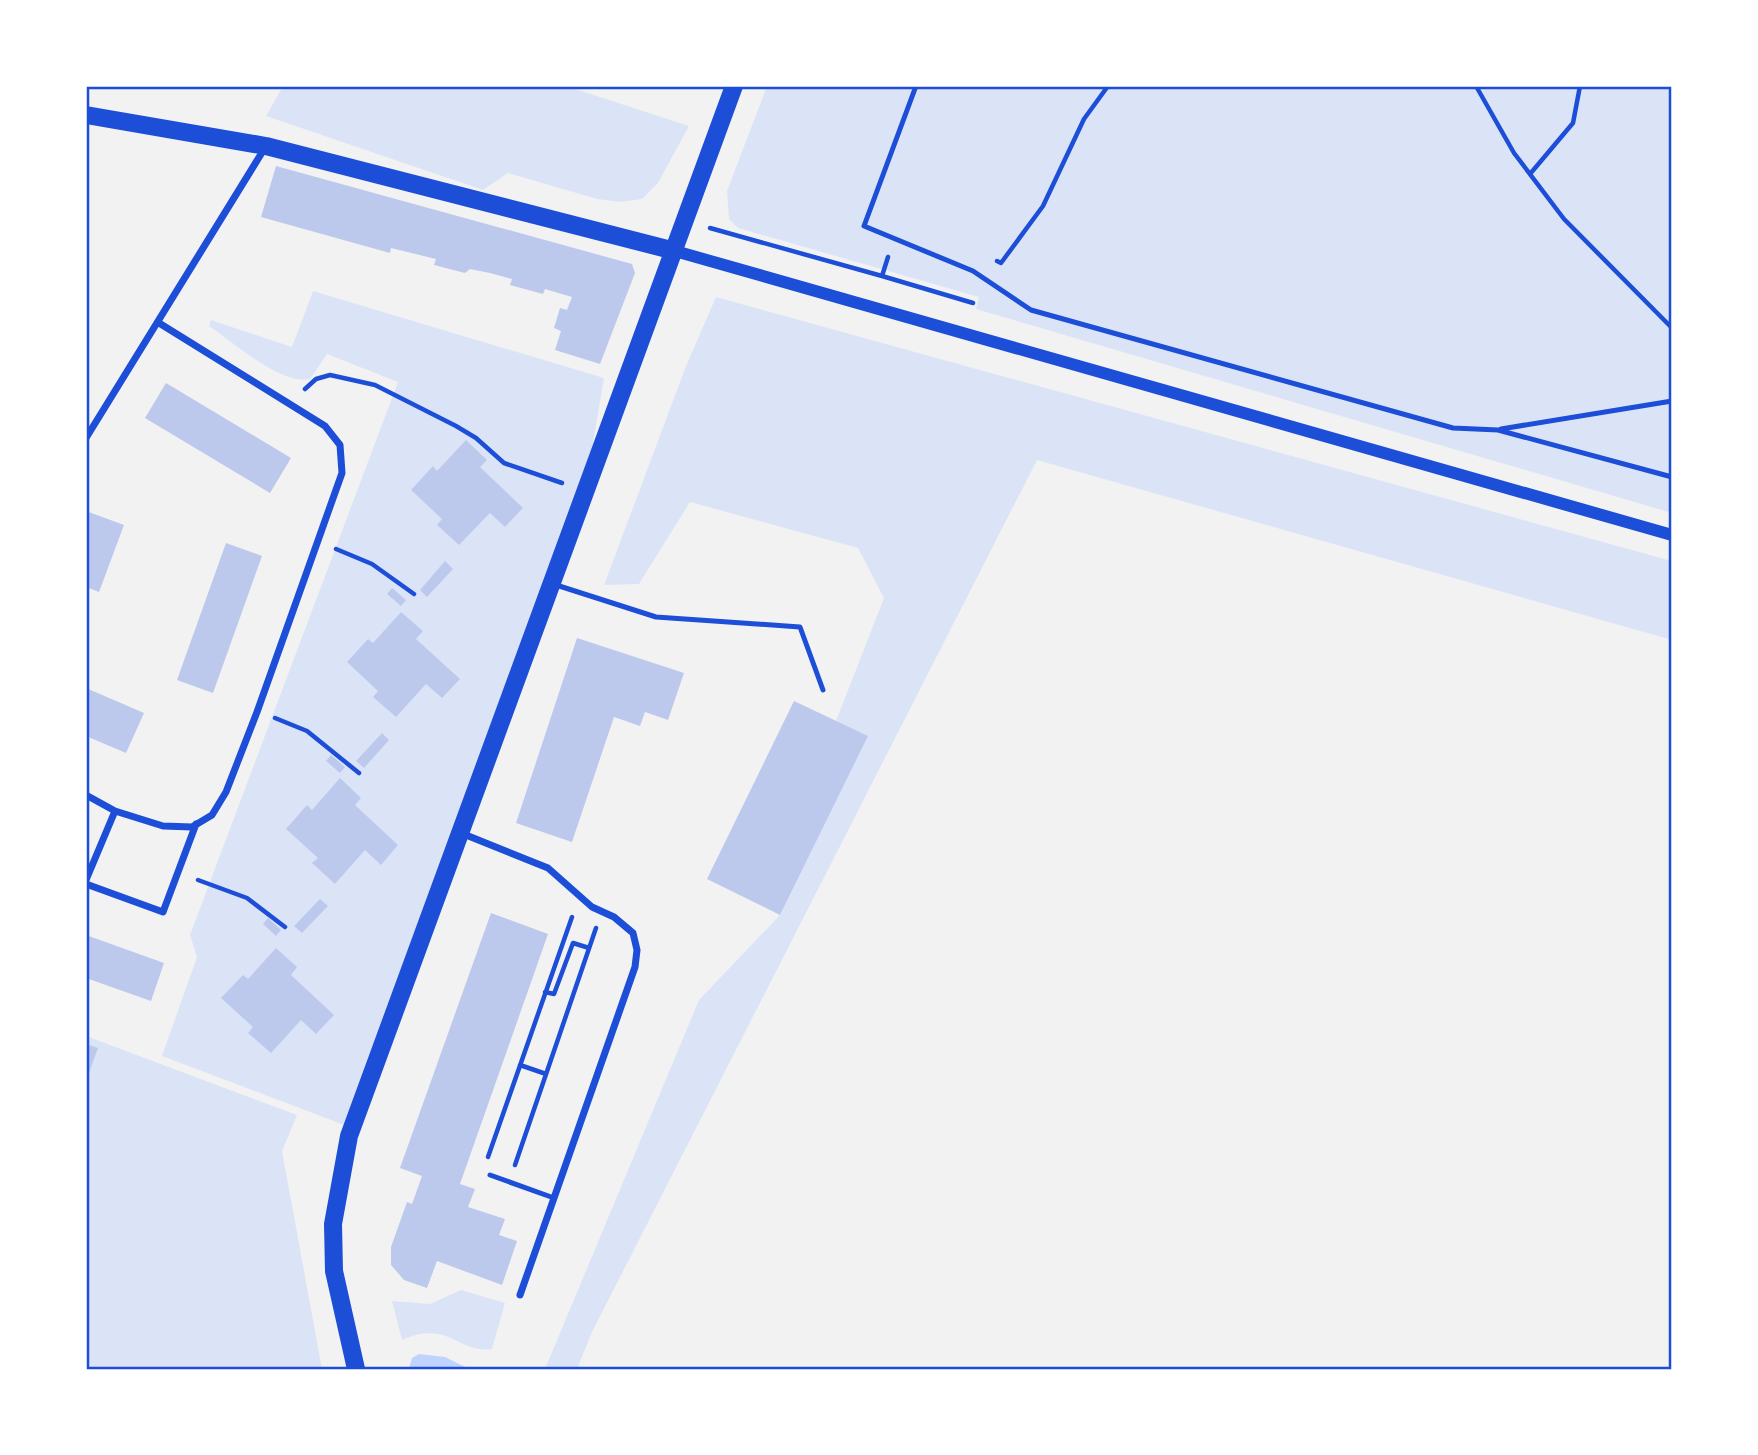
<svg xmlns="http://www.w3.org/2000/svg" width="1758" height="1455" font-family="Jost,sans-serif">
<style>
.green{fill:#dbe4f7}
.water{fill:#bfd3fe}
.building{fill:#bdc9ec}
.lines{fill:none;stroke-linecap:round;stroke-linejoin:round}
.path{stroke:#1d4ed8;stroke-width:4.5}
.service{stroke:#1d4ed8;stroke-width:5}
.minor{stroke:#1d4ed8;stroke-width:7}
.tertiary{stroke:#1d4ed8;stroke-width:12}
.primary{stroke:#1d4ed8;stroke-width:18}
.neatline{fill:none;stroke:#1d4ed8;stroke-width:2.5}
</style>
<rect width="100%" height="100%" fill="#f2f2f2"/>
<path class="green" d="M283,86h283l123,40 -31,57 -16,16 -22,3 -23,-3 -89,-26 -25,17 -217,-74z
M767,86h905v427l-696,-204 3,-12 -241,-69 -9,-9 -2,-28z
M313,291l291,87 -19,112 -233,638 -190,-72 35,-99 -7,-22 208,-553 -71,-28 -17,25c-28,7 -77,-37 -101,-53l2,-6 81,27z
M716,297l956,264v79l-635,-180 -445,872 -15,37h-32l154,-369 81,-85 87,-178 -31,-16 48,-123 -26,-50 -168,-46 -51,82 -35,1 82,-219z
M86,1036l211,79 -15,36 40,218h-236z
M461,1290l44,13 -13,46c-34,5 -43,-30 -90,-9l-10,-39 38,3z"/>
<path class="water" d="M419,1354l26,3 24,12h-60l3,-11z"/>
<path class="building" d="M276,166l356,98 3,9 -35,91 -45,-14 6,-19 -7,-3 6,-20 7,2 5,-13 -27,-8 -2,5 -33,-9 2,-6 -22,-6 -20,-4 -5,4 -31,-8 2,-6 -45,-11 -1,5 -129,-36z
M166,383l125,75 -21,35 -125,-75z
M466,440l21,20 -7,7 43,41 -18,19 -15,-14 -31,32 -22,-20 5,-6 -31,-29 22,-24 4,5z
M86,511l38,14 -25,67 -13,-5z
M226,543l36,13 -49,137 -36,-13z
M445,561l8,8 -26,28 -7,-7z
M392,588l14,12 -5,6 -14,-12z
M401,612l22,19 -7,8 44,40 -18,19 -16,-14 -30,33 -23,-20 5,-6 -31,-29 21,-23 5,4z
M577,638l107,35 -16,47 -23,-8 -5,14 -26,-9 -42,125 -56,-19z
M86,688l58,25 -18,40 -40,-17z
M794,701l74,35 -88,179 -73,-36z
M382,733l7,7 -25,28 -8,-7z
M331,755l14,12 -5,6 -14,-12z
M340,778l21,20 -6,7 43,40 -17,20 -16,-15 -30,34 -23,-21 6,-5 -32,-29 21,-24 5,5z
M320,899l8,7 -26,27 -8,-7z
M491,913l57,21 -88,250 15,5 -7,18 37,12 -6,16 18,6 -15,44 -65,-24 -10,27 -23,-8 -13,-15v-18l16,-45 5,2 10,-28 -22,-8z
M268,918l13,12 -5,6 -13,-12z
M86,935l78,28 -13,38 -65,-23z
M276,948l21,19 -6,8 43,40 -18,19 -15,-14 -30,33 -23,-20 5,-6 -32,-29 22,-23 5,4z
M86,1044l12,4 -12,33z"/>
<g class="lines">
<path class="path" d="M1476,86l38,67 50,66 108,109
M1530,174l43,-51 7,-37
M710,228l172,48 6,-19
M997,261l4,2 42,-57 41,-87 24,-33
M882,276l91,27
M305,389l11,-10 14,-4 45,10 81,41 20,12 28,25 58,20
M336,549l36,15 42,30
M275,718l32,13 52,42
M198,880l49,18 38,29
M545,992l9,2 19,-51 16,5
M520,1065l26,9
M488,1157l84,-240
M515,1165l81,-237"/>
<path class="service" d="M916,86l-52,140 109,45 58,39 422,118 45,2 174,47
M1501,429l171,-28
M553,584l103,33 144,10 23,63
M490,1175l64,23"/>
<path class="minor" d="M86,438l180,-292
M86,795l29,16 48,15 29,1 20,-12 14,-23 31,-80 85,-239 -2,-28 -15,-19 -166,-103
M461,833l87,35 44,39 22,10 19,16 4,17 -2,17 -115,328
M86,880l29,-69
M86,884l77,28 33,-88"/>
<path class="tertiary" d="M675,251l997,284"/>
<path class="primary" d="M86,115l180,31 409,105
M356,1369l-22,-98 -1,-47 16,-88 385,-1050"/>
</g>
<rect width="1758" height="1455" fill="none" stroke="#ffffff" stroke-width="175"/>
<rect x="88" y="88" width="1582" height="1280" class="neatline"/>
</svg>
